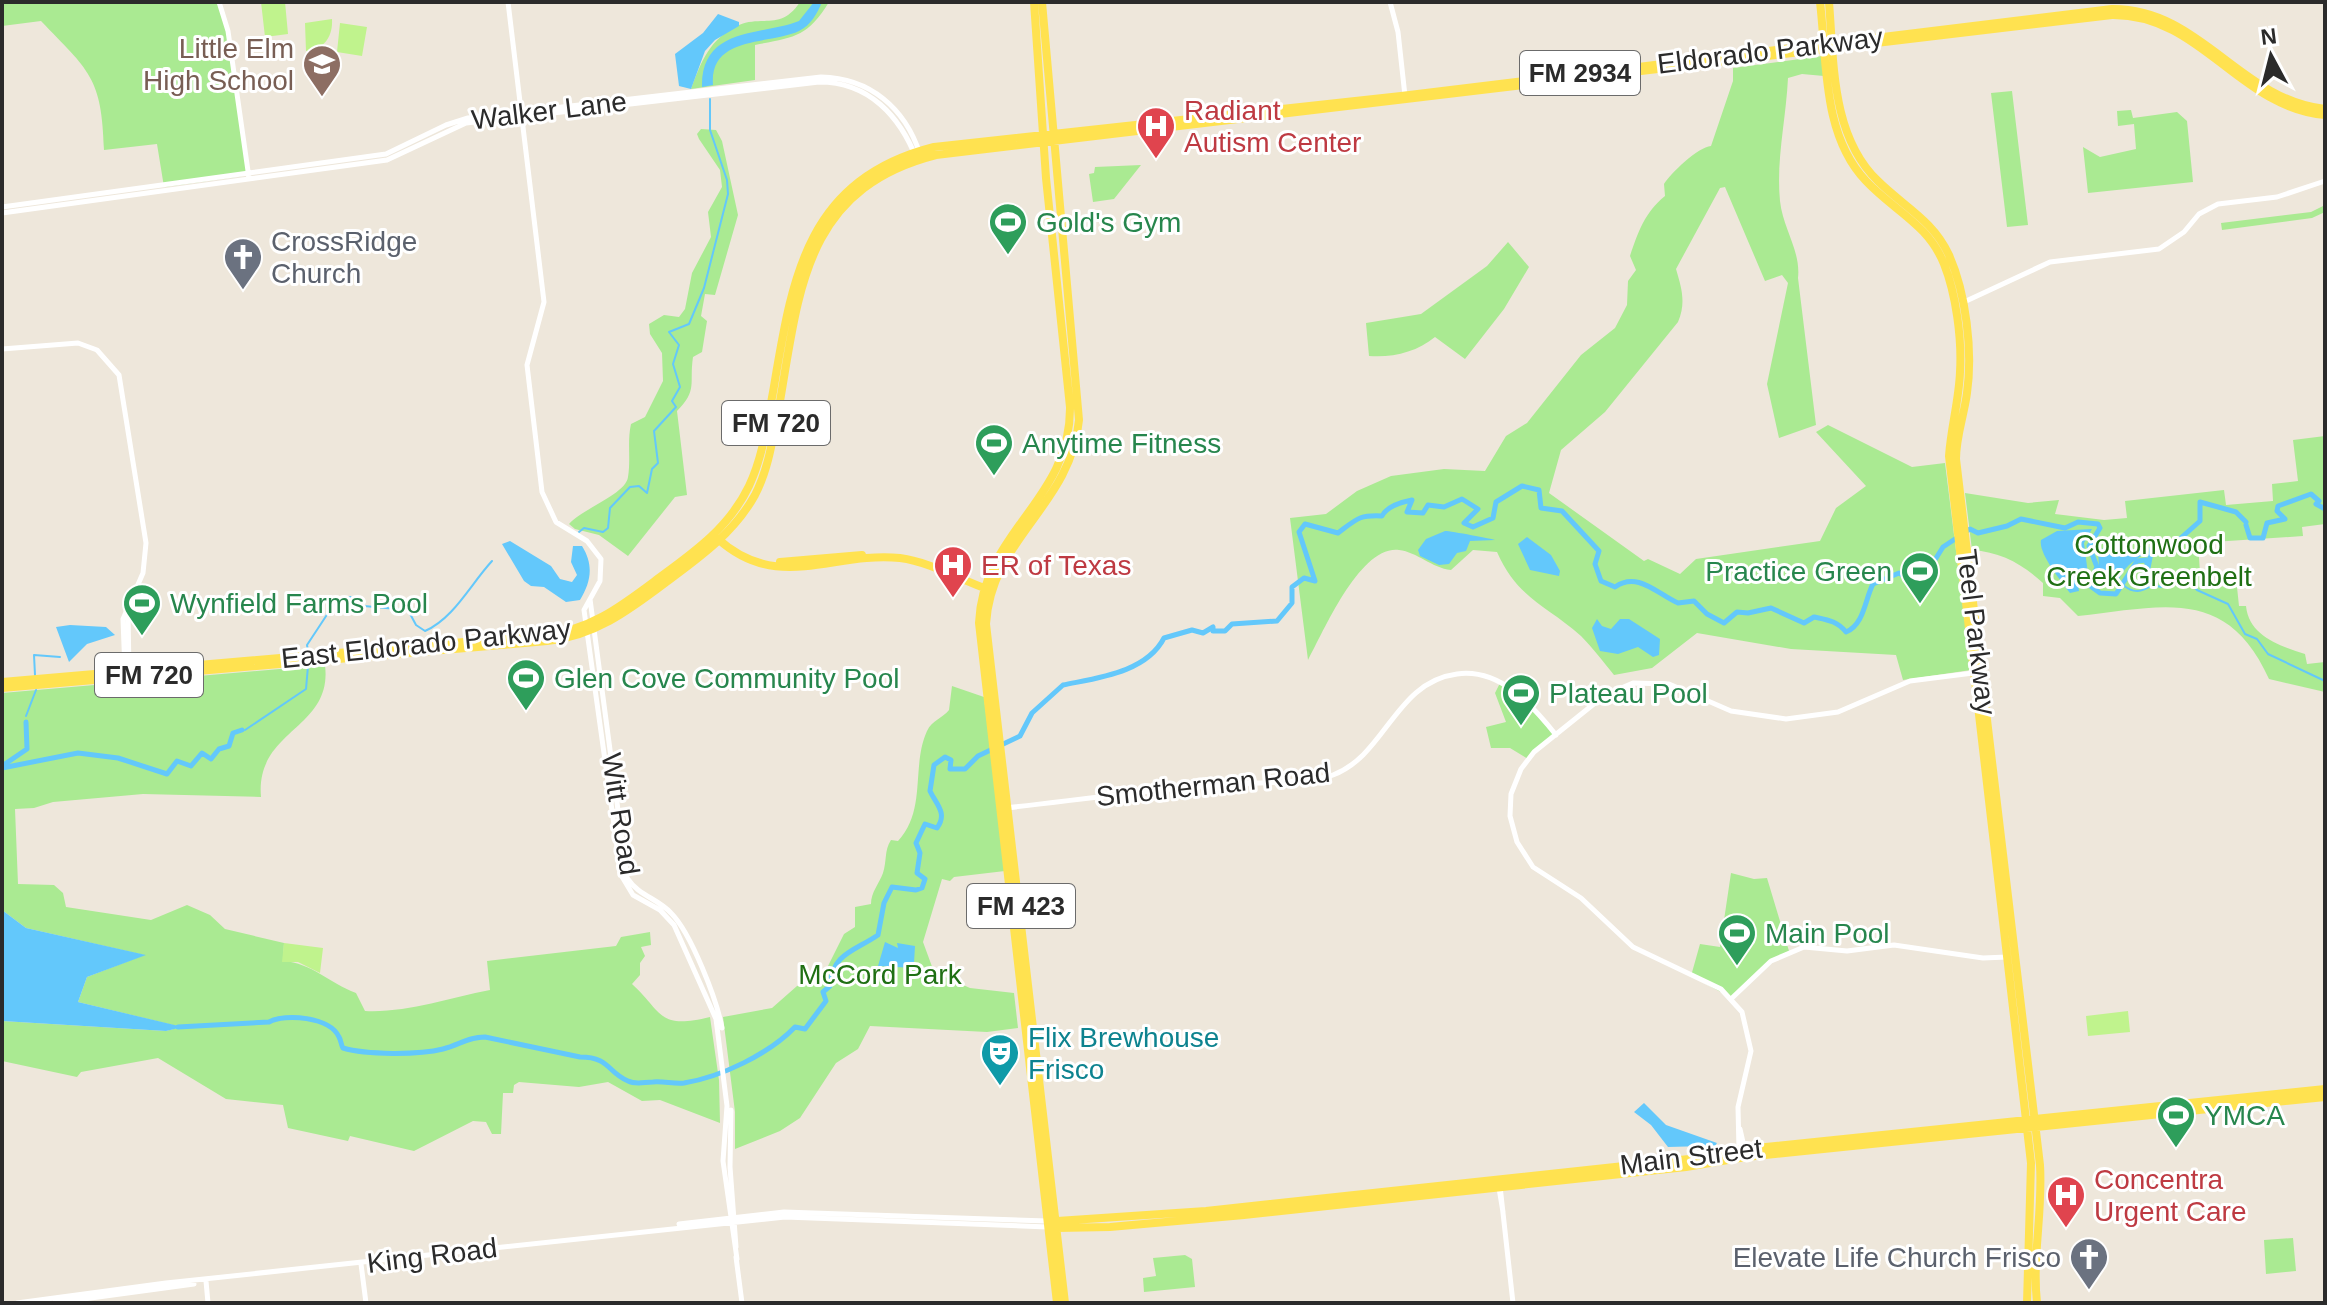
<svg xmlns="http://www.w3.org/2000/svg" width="2327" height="1305" font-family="Helvetica,sans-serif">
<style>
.green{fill:#aaea92}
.pitch{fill:#c0f38d}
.water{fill:#63c8fb}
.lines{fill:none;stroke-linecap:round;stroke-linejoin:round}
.stream{stroke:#63c8fb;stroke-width:2}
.river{stroke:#63c8fb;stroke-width:5}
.minor{stroke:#fff;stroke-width:5}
.major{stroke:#ffe250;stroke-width:8}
.labels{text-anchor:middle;stroke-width:6;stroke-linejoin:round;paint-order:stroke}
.shield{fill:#fff;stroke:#6b6b6b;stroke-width:2}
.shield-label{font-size:26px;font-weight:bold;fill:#2b2b2b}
.education-label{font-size:28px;fill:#785e54;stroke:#fff;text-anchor:end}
.street-label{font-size:28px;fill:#2b2b2b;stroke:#fff}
.health-label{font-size:28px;fill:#be3a42;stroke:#fff;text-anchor:start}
.leisure-label{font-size:28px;fill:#27864d;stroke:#fff;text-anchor:start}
.worship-label{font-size:28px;fill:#5b616d;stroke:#fff;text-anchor:start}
.park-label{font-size:28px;fill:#1f6f13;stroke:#fff}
.culture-label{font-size:28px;fill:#0d838f;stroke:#fff;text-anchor:start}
</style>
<rect width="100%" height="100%" fill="#eee7db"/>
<path class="green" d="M2,2h216l9,24 22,149 -85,12 -7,-43 -53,6c-2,-73 -15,-79 -63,-129l-39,5z
M800,2h29c-22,36 -35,35 -74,43v35l-64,9c10,-27 19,-51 48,-64 23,-10 42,6 61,-23z
M1822,56l2,20 -22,-2 -14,4c-2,42 -12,82 -8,123 3,28 21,50 18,77l18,147 -37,13 -12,-54 21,-101 -6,-8 -17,6 -40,-94 -5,1 -44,81c6,20 10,34 2,53l-73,90 -44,38 -12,43 95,68 4,-2 32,15 16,-15 124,-18 16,-33 30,-22 -50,-54 12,-7 84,42 33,-4 26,207 -68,10 -7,-25 -105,-6 -94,-16 -45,35 -38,7c-10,-12 -21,-27 -33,-39 -36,-32 -63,-37 -84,-84l-24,-2 -22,20c-19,-2 -34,-18 -52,-20 -39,-5 -75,81 -91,110l-18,-142 36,-4 31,-23 34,-15 53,-7 41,2 21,-35 21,-13 54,-68 34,-27 12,-23 1,-24 8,-11 -6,-14c8,-24 15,-44 35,-60l-1,-12c7,-11 34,-37 47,-38l22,-65v-13z
M2012,91l16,134 -21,2 -16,-134z
M2131,110l2,8 44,-6 10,9 6,61 -105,11 -5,-46 17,10 36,-8 -2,-25 -16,2 -1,-15z
M701,129l15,1 6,11 16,74 -23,80 -10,-1 -4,22 6,5 -5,31 -9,5c-4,27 5,33 -16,54l10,84 -12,2 -47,59 -29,-21 -24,-6 -6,-5c13,-15 57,-30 59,-47 3,-18 -1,-35 3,-53l14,-7 18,-36 -1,-28 -12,-19 -1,-10 15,-9 15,2 6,-8 7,-36 19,-36 -3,-25 14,-25 -2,-17 -21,-31 -2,-5z
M1141,165l-27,34 -21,3 -4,-28 5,-1 1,-6z
M2325,205v7l-13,6 -90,12 -1,-7 90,-11z
M1508,242l21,25 -25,42 -39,50 -30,-22c-18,15 -43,21 -66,19l-3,-33 55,-9 66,-48z
M2325,436v88l-23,3 1,9 -105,7 2,30 7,2 7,11 23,1 2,19h7c3,30 34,40 59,48l2,10 18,-2v30l-56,-13c-42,-94 -108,-72 -191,-63l-18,-18 -17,-2v-13c-21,-19 -42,-31 -71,-33l-7,-57 63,10 31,-3 -4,14 49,6 23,-2 -2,-17 99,-11 2,15 47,-4 -1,-17 26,-3 -5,-41z
M325,665c8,65 -70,64 -64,132l-118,-3 -90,8 -19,6 -19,1 3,75 36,1 9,8 3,14 85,13 36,-15 23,10 15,14 59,14 -1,18c29,2 46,22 73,32l9,18c42,2 83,-13 125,-21l-3,-29 129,-15 5,-9 29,-5 1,13 -10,2 4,9 -5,7v12l-8,9c31,28 25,46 78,33l9,63 1,43 -60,-23 -18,1 -34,-19 -29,5 -60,-5 -5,3 -1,8h-10l-2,41h-9l-6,-12 -13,-1 -59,30 -64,-15 -2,5 -60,-13 -5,-23 -57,-6 -68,-41 -77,14 -4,5 -75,-16v-40l164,10 15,-4 -103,-25 9,-25 57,-22 -118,-27 -24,-18v-217z
M1500,683l16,10 40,42 -28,24 -18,-11h-19l-5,-21 20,-5 -11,-29z
M952,686l32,11 21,174 -51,6 -4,4 -8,-2 -19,63 11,30 36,16 44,5 4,35 -31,4 -117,-6 -12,23 -22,14 -36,55 -20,13 -45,18v-37l-12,-95 49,-9 25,-22 24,-6 23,-46 11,-7v-20l16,-3c0,-12 8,-20 12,-31 4,-12 1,-22 8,-33l7,1c29,-31 13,-75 29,-110 5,-11 16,-13 22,-21z
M1731,873l23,6 13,-1 22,73 -10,5 -47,42 -41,-22 9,-32 20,3z
M2293,1238l3,33 -30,3 -2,-34z
M1185,1255l7,4 3,28 -51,5 -1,-14 13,-2 -3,-18z"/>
<path class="pitch" d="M261,2h24l3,32 -23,3z
M332,19c1,18 -8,30 -26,32l-1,-28z
M340,23l27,4 -5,29 -25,-4z
M284,943l39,5 -3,25 -22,-11h-16z
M2128,1011l2,21 -42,4 -2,-20z"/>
<path class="water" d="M814,2h8c-5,12 -11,23 -23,29 -29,14 -90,4 -86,54l-11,2c-1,-61 60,-51 97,-66z
M718,14l21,8v4l-24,14 -10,11 -14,38 -12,-3 -4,-32 28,-21z
M2092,529l-8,14 4,31 -10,11 1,6 -9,2c-9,-12 -32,-40 -29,-53l16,-9z
M1445,531c6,0 48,8 50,9l-25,1 -4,10 -9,2 -8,11 -10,1 -19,-9 -2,-6 8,-11z
M1527,537l24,18 9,16 -1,5 -29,-6 -12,-26z
M510,541l41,25 9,13 12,3 5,-7 -6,-13 2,-16h9c12,19 9,36 -2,54l-14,2 -22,-15 -13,-1 -7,-5 -22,-37z
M2112,546h14l9,6 14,-5c-7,12 -21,13 -30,32l-19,6 -2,-35z
M1597,619l5,7 9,3 9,-10h9l31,20 -1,16 -6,2 -15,-10 -20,7 -18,-3 -8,-23z
M70,625l36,2 9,8 -28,9 -18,18 -13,-35z
M2,910l24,18 120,27 -59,22 -9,25 105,25 -17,4 -164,-10z
M885,942l13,6 -1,-5 18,3 -1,17 6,12 -6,-7 -36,-2z
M1644,1103l22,22 51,18 -5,7 -7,-4 -37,1 -17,-22 -17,-13z"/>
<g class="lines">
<path class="stream" d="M579,532l5,-4 19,4 5,-4 2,-20 20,-21 9,-1 8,7 5,-24 6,-6 -4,-32 22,-24 -4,-6 8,-14 -7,-23 6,-19 -10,-13 20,-8 15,-36 24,-94 -1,-14 -17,-50v-31
M2123,585c11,9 18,7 30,0l8,2 5,-11 11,-2 8,4 12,12 31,14 17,30 12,5 11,15 57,27
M308,651l-1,-6 29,-44 15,-4 13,9 44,4 8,15 9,6c29,-13 45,-46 67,-70
M35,675l-1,-20 26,2
M26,716l10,-26
M245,730l61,-41 2,-23"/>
<path class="river" d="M2246,525l4,13h13l4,-15 18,-4 -8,-8 1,-5 33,-12 8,7 -3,3 9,5
M2,766l25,-17 -1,-27
M2,768l76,-15 40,5 49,16 10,-13 14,5 11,-13 9,6 8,-10 10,-3 4,-13 9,-3
M178,1027l91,-5c16,-9 61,-5 70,15 2,3 2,8 4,11 23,7 76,7 100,1 16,-4 25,-12 42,-12l95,20c30,0 27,15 48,24 8,4 16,1 25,1 10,-1 21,2 31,1 37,-6 85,-29 111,-56l10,2 21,-28 -3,-9 7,-6c2,-33 25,-35 48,-51l6,-32 8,-16 24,3 6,-2 3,-9 -8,-6 3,-20 -4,-10 9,-19 12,4c11,-15 -1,-24 -7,-37l4,-26 11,-8 6,3 -1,9h15l13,-13 42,-20 12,-23 31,-28c33,-7 83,-12 101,-47l28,-8 11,3 10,-6v4h12l7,-7 45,-3 15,-18v-16l12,-9 11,3 -16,-49 6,-8 33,9c20,-15 21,-18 44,-17 5,-10 20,-14 30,-16l-5,12 16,1 5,-8 16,2 18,-8 16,10 -14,14 9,4 20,-9 3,-16 26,-16 17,4 2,18 21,3 37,40 -4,13 6,17 14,6c23,-16 42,7 63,16l16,-2 13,13 17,9 13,-11 11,1 23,-5 33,15 10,-6c14,3 23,4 32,15 18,-7 19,-33 27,-48l26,-11 15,10 9,-4 20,-32 27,-18 8,4 29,-7 14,-7 44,9 13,-6 20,2 2,4 -11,18 8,21 -8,18 11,8 16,1 21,-33 9,-1 2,8 4,-20 21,-3 27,-24v-19l36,10 10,10"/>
<path class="minor" d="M219,2l9,29 21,147
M508,2l36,300 -17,63 15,127 14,30 31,19 14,18 -1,22 -16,29 37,265 12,20 27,15 14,15 42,94 11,87 -4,55 14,98
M1390,2l8,30 7,64
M2,207l384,-53 60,-29 22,-7 353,-41c49,1 84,31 99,77
M2,213l385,-53 79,-37 353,-41c50,0 81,34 98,78
M1964,302l86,-40 109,-13 25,-17 15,-18 19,-10 59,-7 48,-16
M2,349l76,-6 19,7 22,25 27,168 -3,30 -20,46 2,53
M590,599l37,279c12,18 30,20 44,35 20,20 46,87 51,115
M128,611l1,61
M1006,808c71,-8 141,-18 212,-23 26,-2 94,-2 115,-10 53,-20 62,-93 124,-101 43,-6 75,31 99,61
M1732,998l39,-37 33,-14 43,4 47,-6 89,13 24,-1
M731,1110l-1,57 6,80
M1740,1129l5,22
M1739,1150l-1,-43 13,-56 -9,-39 -21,-23 -88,-42 -52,-49 -48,-31 -16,-25 -7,-26 1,-22 10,-25 13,-17 71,-57 28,-12 36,1 62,27 55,8 52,-7 72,-31 63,-8
M1500,1186l13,117
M1499,1188l4,24
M679,1224l105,-12 263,9
M736,1257l6,46
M361,1264l5,39
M206,1281l2,22
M17,1303l149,-20 619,-66 263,10
M54,1303l140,-19"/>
<path class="major" d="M1034,2l12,176 24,229c1,94 -87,123 -91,216l78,680
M1042,2l37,418c-8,86 -88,118 -93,204l79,679
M1820,2c7,59 2,133 46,179 28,30 62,43 78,83 12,30 18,75 16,108 -1,28 -9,55 -11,84l82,707 -4,140
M1829,2c5,60 2,134 49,179 25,25 55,39 71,74 17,38 24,96 18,138 -3,23 -11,43 -11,66l84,706c3,47 -8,92 -3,138
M718,539c60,54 115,12 182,19 30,4 59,21 87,31
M780,562l82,-7
M2,682l542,-47c46,-5 76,-28 112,-55 37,-27 73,-52 93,-94 14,-30 18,-62 24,-94 19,-113 32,-212 161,-245l467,-51 711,-87c88,-1 128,91 213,100
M2,688l545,-47c47,-5 81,-30 118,-58 34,-25 69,-50 90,-88 14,-27 18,-58 24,-88 20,-114 24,-218 157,-252l1176,-140c89,-1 126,92 213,100
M1057,1221l149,-10 483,-52 38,-8 598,-62
M1057,1228l53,-1 134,-12 442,-48 60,-10 579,-60"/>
</g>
<defs>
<symbol id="school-pin" viewBox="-11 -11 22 30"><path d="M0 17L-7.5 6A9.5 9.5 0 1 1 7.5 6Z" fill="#8d6e63" stroke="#fff"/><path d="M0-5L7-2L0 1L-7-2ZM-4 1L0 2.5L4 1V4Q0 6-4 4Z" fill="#fff"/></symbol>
<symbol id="hospital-pin" viewBox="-11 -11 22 30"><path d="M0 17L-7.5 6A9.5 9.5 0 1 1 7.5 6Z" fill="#e0444e" stroke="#fff"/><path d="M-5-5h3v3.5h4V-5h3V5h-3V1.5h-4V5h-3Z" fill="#fff"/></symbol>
<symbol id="stadium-pin" viewBox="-11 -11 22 30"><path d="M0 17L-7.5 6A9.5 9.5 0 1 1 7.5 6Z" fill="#2e9e5b" stroke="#fff"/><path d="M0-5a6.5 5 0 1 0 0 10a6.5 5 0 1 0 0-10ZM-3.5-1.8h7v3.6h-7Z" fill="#fff"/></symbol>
<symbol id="church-pin" viewBox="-11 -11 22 30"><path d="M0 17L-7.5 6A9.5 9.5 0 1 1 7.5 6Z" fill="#6b7280" stroke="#fff"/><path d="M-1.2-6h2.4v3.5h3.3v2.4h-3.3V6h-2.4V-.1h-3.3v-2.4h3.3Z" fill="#fff"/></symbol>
<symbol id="theatre-pin" viewBox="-11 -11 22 30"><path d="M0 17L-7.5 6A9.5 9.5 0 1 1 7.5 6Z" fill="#0f9aa8" stroke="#fff"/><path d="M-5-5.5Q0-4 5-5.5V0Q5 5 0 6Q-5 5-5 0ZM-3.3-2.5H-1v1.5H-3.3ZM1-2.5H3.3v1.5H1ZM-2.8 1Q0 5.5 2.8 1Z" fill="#fff"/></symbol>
</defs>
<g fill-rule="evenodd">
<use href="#school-pin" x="300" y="42" width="44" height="60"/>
<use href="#hospital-pin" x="1134" y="104" width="44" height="60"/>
<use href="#stadium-pin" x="986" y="200" width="44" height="60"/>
<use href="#church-pin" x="221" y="235" width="44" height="60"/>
<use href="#stadium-pin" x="972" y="421" width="44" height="60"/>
<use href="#hospital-pin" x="931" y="543" width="44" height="60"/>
<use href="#stadium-pin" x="1898" y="549" width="44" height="60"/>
<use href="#stadium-pin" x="120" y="581" width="44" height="60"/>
<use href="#stadium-pin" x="504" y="656" width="44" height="60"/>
<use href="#stadium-pin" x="1499" y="671" width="44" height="60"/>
<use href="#stadium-pin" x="1715" y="911" width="44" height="60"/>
<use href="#theatre-pin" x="978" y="1031" width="44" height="60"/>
<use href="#stadium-pin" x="2154" y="1093" width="44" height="60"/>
<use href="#hospital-pin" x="2044" y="1173" width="44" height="60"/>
<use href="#church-pin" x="2067" y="1235" width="44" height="60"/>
</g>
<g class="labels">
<g class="shield">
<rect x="1520" y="51" width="120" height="44" rx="6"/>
<rect x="722" y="401" width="108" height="44" rx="6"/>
<rect x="95" y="653" width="108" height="44" rx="6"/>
<rect x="967" y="884" width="108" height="44" rx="6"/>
</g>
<g class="shield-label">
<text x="1580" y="82">FM 2934</text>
<text x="776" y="432">FM 720</text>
<text x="149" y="684">FM 720</text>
<text x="1021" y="915">FM 423</text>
</g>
<g class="education-label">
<text x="294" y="58">Little Elm<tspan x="294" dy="32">High School</tspan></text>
</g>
<g class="street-label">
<text transform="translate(1770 50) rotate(-7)" y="10">Eldorado Parkway</text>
<text transform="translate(549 110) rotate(-7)" y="10">Walker Lane</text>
<text transform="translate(1977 632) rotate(83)" y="10">Teel Parkway</text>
<text transform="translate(426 643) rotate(-6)" y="10">East Eldorado Parkway</text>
<text transform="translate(1213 784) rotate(-6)" y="10">Smotherman Road</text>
<text transform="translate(621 814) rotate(81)" y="10">Witt Road</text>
<text transform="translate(1691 1156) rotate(-7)" y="10">Main Street</text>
<text transform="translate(432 1255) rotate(-7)" y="10">King Road</text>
</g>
<g class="health-label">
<text x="1184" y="120">Radiant<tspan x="1184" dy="32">Autism Center</tspan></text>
<text x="981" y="575">ER of Texas</text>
<text x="2094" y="1189">Concentra<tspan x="2094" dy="32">Urgent Care</tspan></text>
</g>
<g class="leisure-label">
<text x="1036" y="232">Gold's Gym</text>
<text x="1022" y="453">Anytime Fitness</text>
<text x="1892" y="581" text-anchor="end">Practice Green</text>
<text x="170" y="613">Wynfield Farms Pool</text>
<text x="554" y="688">Glen Cove Community Pool</text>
<text x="1549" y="703">Plateau Pool</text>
<text x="1765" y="943">Main Pool</text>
<text x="2204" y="1125">YMCA</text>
</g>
<g class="worship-label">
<text x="271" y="251">CrossRidge<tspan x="271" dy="32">Church</tspan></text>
<text x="2061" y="1267" text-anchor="end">Elevate Life Church Frisco</text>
</g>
<g class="park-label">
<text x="2149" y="554">Cottonwood<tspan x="2149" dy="32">Creek Greenbelt</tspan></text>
<text x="880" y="984">McCord Park</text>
</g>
<g class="culture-label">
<text x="1028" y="1047">Flix Brewhouse<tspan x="1028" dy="32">Frisco</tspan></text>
</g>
</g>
<rect width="2327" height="1305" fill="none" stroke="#2b2b2b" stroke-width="8"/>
<g transform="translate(2271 56) rotate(353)" stroke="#ffffff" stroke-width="6" paint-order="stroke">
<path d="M0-6L14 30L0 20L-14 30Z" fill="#2b2b2b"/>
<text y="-12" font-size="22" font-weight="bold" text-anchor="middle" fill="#2b2b2b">N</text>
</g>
</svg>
